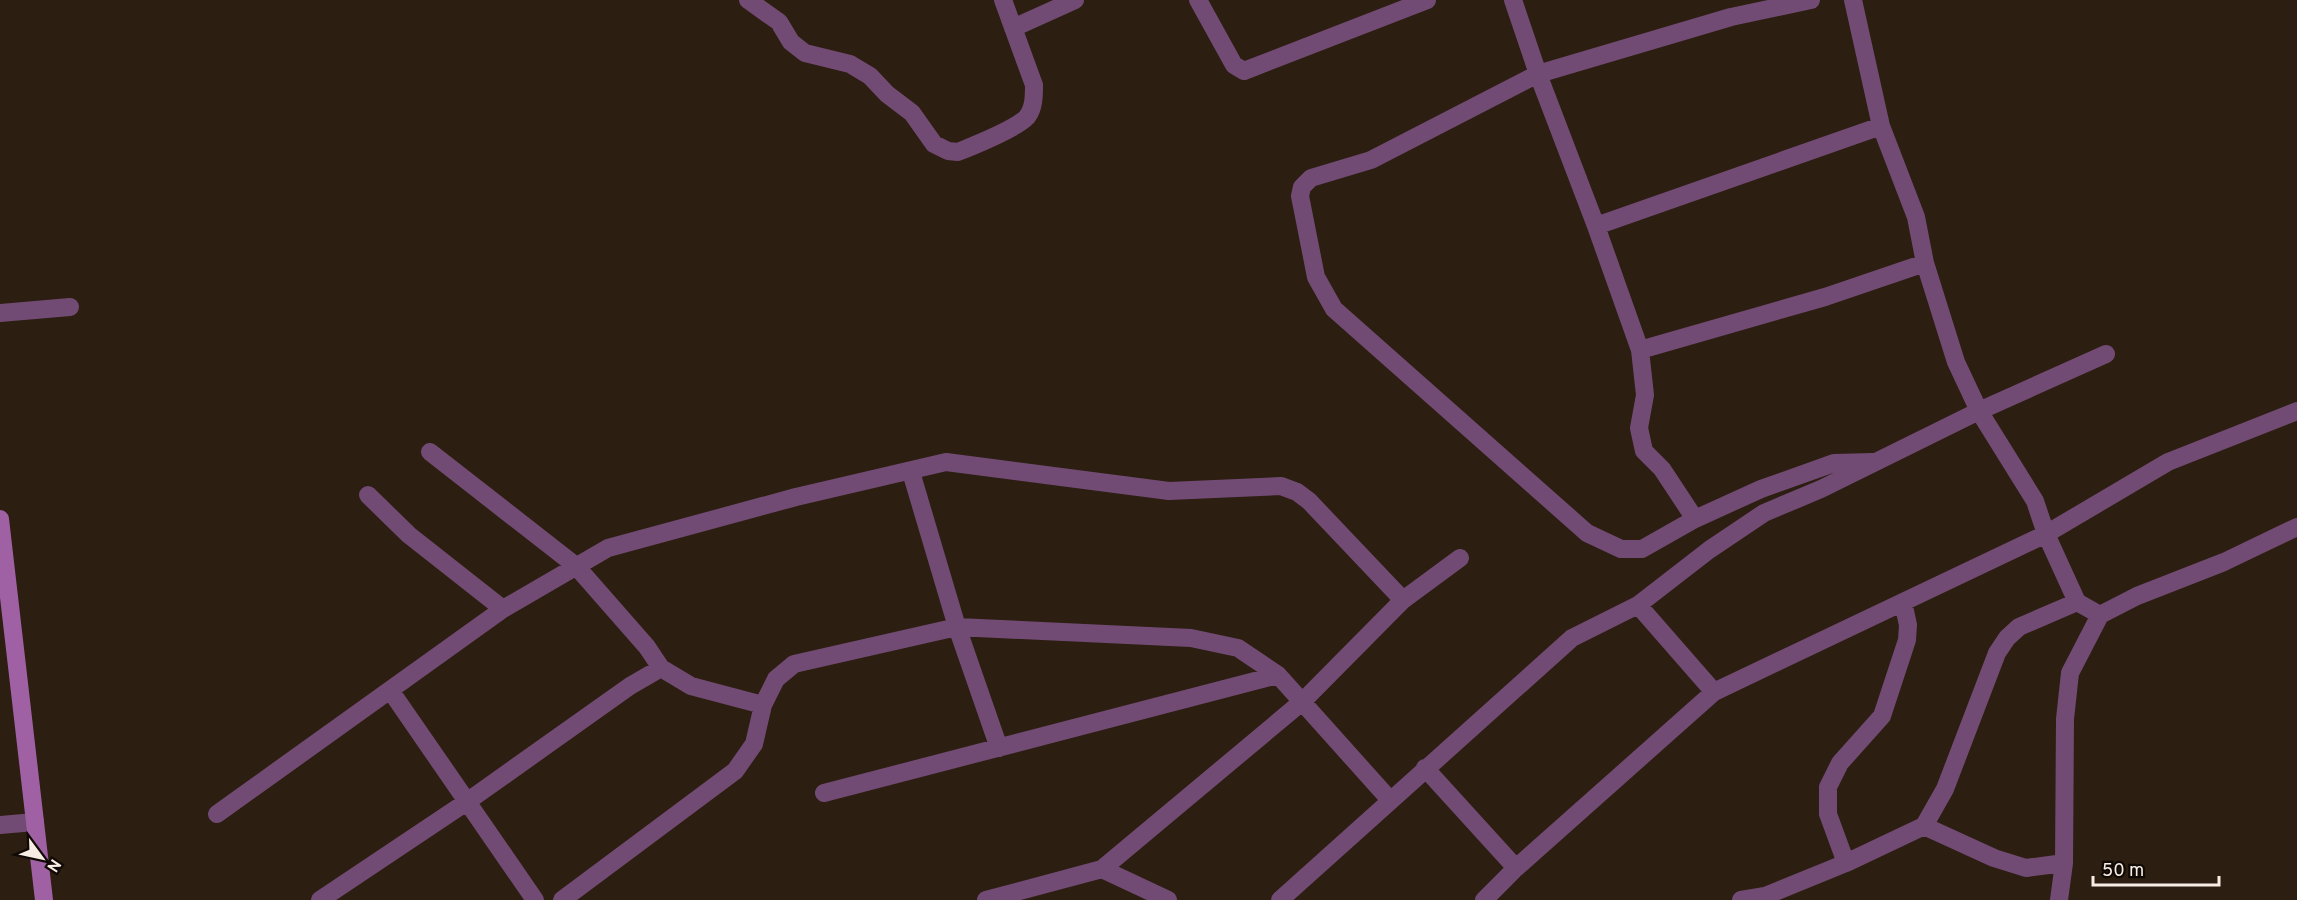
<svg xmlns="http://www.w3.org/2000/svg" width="2297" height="900" font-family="Overpass,sans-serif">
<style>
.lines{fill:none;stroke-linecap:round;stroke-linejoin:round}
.street{stroke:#724b75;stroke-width:18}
.secondary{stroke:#a061a4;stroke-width:18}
</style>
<rect width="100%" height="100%" fill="#2c1e11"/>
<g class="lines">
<path class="street" d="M748,0l31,22 12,20 14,11 45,11 20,12 17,18 25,19 22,31 14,7 10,1c15,-6 59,-24 69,-35 7,-9 7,-21 7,-32l-31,-85
M1198,0l36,65 10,6 183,-71
M1513,0l25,74 58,152 44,124 5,45 -6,33 5,23 18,18 33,50
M1811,0l-80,17 -193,57 -167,86 -60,18 -9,9 -2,9 16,81 18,32 253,224 34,16h21l53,-30 66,-30 73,-26 39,-1
M1853,0l28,126 35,91 9,46 31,99 23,49 56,90 11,33 31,68
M1013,28l62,-28
M1596,226l285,-100
M0,313l70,-6
M1640,350l185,-53 100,-34
M911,472l46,155 42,121
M368,495l41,40 94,74
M1638,605l76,87
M661,668l30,18 72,19
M390,690l145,210
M1425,768l91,100
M824,793l454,-118
M217,814l286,-205 105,-61 188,-51 150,-35 223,29 112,-5 16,6 12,9 94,99
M0,825l35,-3
M1924,826l70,32 32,10 38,-5
M1846,863l-18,-49v-27l12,-24 42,-47 25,-76 1,-15 -5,-23
M1102,869l201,-168 100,-101 57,-42
M320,900l148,-99 162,-115 31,-18 -14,-21 -71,-81 -146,-114
M562,900l173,-129 19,-27 9,-39 13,-26 18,-15 163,-37 234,11 47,10 40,27 112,125
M986,900l116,-31 66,31
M1280,900l292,-262 66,-33 71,-55 55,-37 57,-24 158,-78 127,-57
M1484,900l32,-32 198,-176 332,-158 122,-72 129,-51
M1741,900l24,-4 81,-33 78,-37 21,-37 52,-136 10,-15 12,-11 58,-25 23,13 37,-19 87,-34 73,-35
M2059,900l5,-37 1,-144 5,-46 30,-58"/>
<path class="secondary" d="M0,519l44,381"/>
</g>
<g transform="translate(42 858) rotate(123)" stroke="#100905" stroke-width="4.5" paint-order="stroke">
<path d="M0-4.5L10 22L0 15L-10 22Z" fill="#f7ede4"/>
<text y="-9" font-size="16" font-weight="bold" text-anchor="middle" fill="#f7ede4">N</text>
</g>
<path d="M2093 876v9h126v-9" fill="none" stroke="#f7ede4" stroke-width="3"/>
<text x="2102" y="876" font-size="18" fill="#f7ede4" stroke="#100905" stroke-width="4.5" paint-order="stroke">50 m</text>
</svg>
